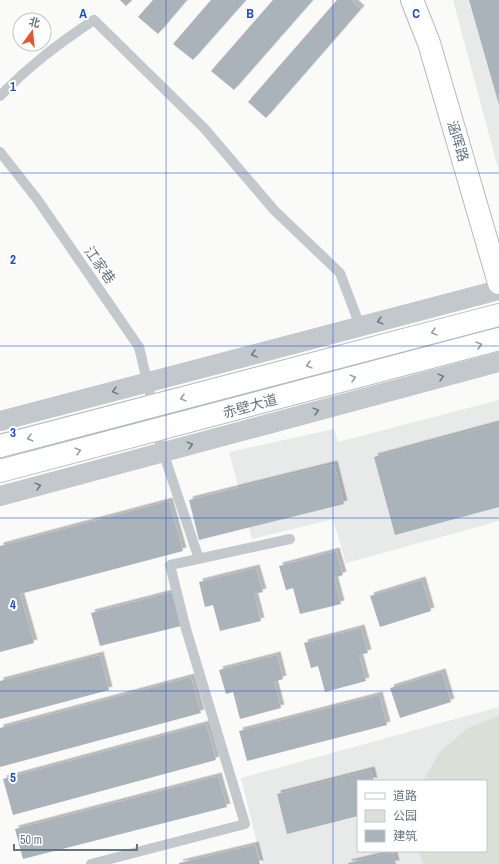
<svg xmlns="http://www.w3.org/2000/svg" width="499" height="864" font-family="'Archivo Narrow','Noto Sans SC',sans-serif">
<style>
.built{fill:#e8e9e9;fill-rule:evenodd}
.green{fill:#dadfd7}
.building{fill:#aab3b9;filter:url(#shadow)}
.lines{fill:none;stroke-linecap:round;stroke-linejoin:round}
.secondary-casing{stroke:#b3babf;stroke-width:24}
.lane{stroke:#c3c8cc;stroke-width:10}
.street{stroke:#c3c8cc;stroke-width:20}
.secondary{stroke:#fff;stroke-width:22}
.oneway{stroke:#6a7a87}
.oneway2{stroke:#939fa8}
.grid{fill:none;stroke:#1d4ed8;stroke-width:1;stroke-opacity:0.55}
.labels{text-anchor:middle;stroke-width:4;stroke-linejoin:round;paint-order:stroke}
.street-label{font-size:14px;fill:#657683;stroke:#fff}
.grid-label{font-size:13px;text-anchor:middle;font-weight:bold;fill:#1d4ed8;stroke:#fff;stroke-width:4;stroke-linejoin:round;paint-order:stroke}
</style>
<defs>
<filter id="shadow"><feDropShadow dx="3.5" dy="-3.5" stdDeviation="0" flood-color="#0004"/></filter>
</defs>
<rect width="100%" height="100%" fill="#fafaf8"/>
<path class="built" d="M453,0h46v172z
M499,400v121l-153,42 -13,-44 -81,20 -23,-87 105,-23 4,13z
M499,707v157h-237l-21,-86zM358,781h128v70h-128z"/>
<path class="green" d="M499,716v148h-76l-4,-13h67v-70h-63l17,-29 28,-24z"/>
<path class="building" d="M120,0h12l-6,6z
M153,0h34l-29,34 -20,-17z
M211,0h35l-53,60 -20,-16z
M273,0h40l-79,90 -23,-19z
M337,0h14l10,9 -95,109 -18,-16z
M469,0h30v105z
M499,423v84l-104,28 -21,-78z
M334,464l10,40 -145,36 -10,-40z
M169,501l14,50 -163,43 14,49 -34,9v-106z
M336,551l7,24 -9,3 7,26 -41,10 -7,-26 -7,2 -7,-24z
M256,568l7,24 -9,2 7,27 -41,10 -7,-26 -8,2 -6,-25z
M422,580l9,31 -51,16 -10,-31z
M173,592l8,34 -81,20 -9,-33z
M361,628l7,25 -9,2 7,26 -41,11 -7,-26 -7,2 -7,-25z
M100,655l9,35 -109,29v-38z
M277,655l6,24 -9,3 7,26 -41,11 -7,-27 -7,2 -7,-24z
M442,672l9,30 -51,16 -10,-30z
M191,677l10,36 -201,54v-39z
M379,695l8,30 -140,36 -8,-30z
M206,724l10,36 -203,55 -10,-36z
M371,770l3,11h-16v35l-71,18 -10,-40z
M218,776l9,31 -204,52 -8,-30z
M255,845l5,19h-81v-1z
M393,852l3,12h-48v-1z"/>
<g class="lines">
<defs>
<path id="secondary" d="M412,0l17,43 70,240
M0,446l499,-131
M0,471l499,-132"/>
</defs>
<use href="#secondary" class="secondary-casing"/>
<path class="lane" d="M0,96c30,-31 58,-52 94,-76l110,108 70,82 66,63 20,53
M0,152l37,47 102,148 14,59
M156,431l43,128
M91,864l154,-40 -59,-195 -16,-64 120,-26"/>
<path class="street" d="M0,421l499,-131
M0,496l499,-134"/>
<use href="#secondary" class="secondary"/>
</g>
<defs><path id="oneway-chevron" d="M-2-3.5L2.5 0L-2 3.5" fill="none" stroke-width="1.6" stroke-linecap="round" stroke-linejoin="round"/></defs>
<g class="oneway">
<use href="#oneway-chevron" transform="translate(380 321) rotate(165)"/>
<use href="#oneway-chevron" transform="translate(254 354) rotate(165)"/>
<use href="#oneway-chevron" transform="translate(441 377) rotate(-15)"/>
<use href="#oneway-chevron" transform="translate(115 391) rotate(165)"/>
<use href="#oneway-chevron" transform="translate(316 411) rotate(-15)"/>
<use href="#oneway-chevron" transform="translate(190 445) rotate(-15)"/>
<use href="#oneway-chevron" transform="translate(38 486) rotate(-15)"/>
</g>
<g class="oneway2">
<use href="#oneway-chevron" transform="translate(434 332) rotate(165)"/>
<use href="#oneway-chevron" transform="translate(479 345) rotate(-15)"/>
<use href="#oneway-chevron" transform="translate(309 365) rotate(165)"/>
<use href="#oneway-chevron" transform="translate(353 378) rotate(-15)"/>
<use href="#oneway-chevron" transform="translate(183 398) rotate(165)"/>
<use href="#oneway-chevron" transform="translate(30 438) rotate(165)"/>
<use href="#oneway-chevron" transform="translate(78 451) rotate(-15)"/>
</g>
<path class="grid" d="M166,0v864M333,0v864M0,173h499M0,346h499M0,518h499M0,691h499"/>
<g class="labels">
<g class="street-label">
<text transform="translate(458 141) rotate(73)" y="5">涵晖路</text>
<text transform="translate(100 265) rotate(55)" y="5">江家巷</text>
<text transform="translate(250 406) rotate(-15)" y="5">赤壁大道</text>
</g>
</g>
<g class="grid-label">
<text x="83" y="18">A</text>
<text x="250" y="18">B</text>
<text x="416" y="18">C</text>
<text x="13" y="91">1</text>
<text x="13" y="264">2</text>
<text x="13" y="437">3</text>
<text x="13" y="609">4</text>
<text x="13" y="782">5</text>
</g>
<rect x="357" y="780" width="130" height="72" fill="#ffffff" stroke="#c1c8cd"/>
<rect x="365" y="793" width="20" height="6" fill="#ffffff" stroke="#c1c8cd"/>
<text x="393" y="800" font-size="12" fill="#657683">道路</text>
<rect x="365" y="810" width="20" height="12" fill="#dadfd7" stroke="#c1c8cd"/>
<text x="393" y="820" font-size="12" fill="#657683">公园</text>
<rect x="365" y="830" width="20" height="12" fill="#aab3b9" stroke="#c1c8cd"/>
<text x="393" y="840" font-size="12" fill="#657683">建筑</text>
<g transform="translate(32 32) rotate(15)"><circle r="19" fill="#ffffff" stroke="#c1c8cd"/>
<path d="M0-3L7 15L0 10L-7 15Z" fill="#e4572e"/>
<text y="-6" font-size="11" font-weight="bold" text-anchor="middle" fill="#657683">北</text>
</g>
<path d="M14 844v6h123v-6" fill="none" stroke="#657683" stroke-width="2"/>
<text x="20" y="844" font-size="12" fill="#657683" stroke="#ffffff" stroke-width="3" paint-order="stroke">50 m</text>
</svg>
